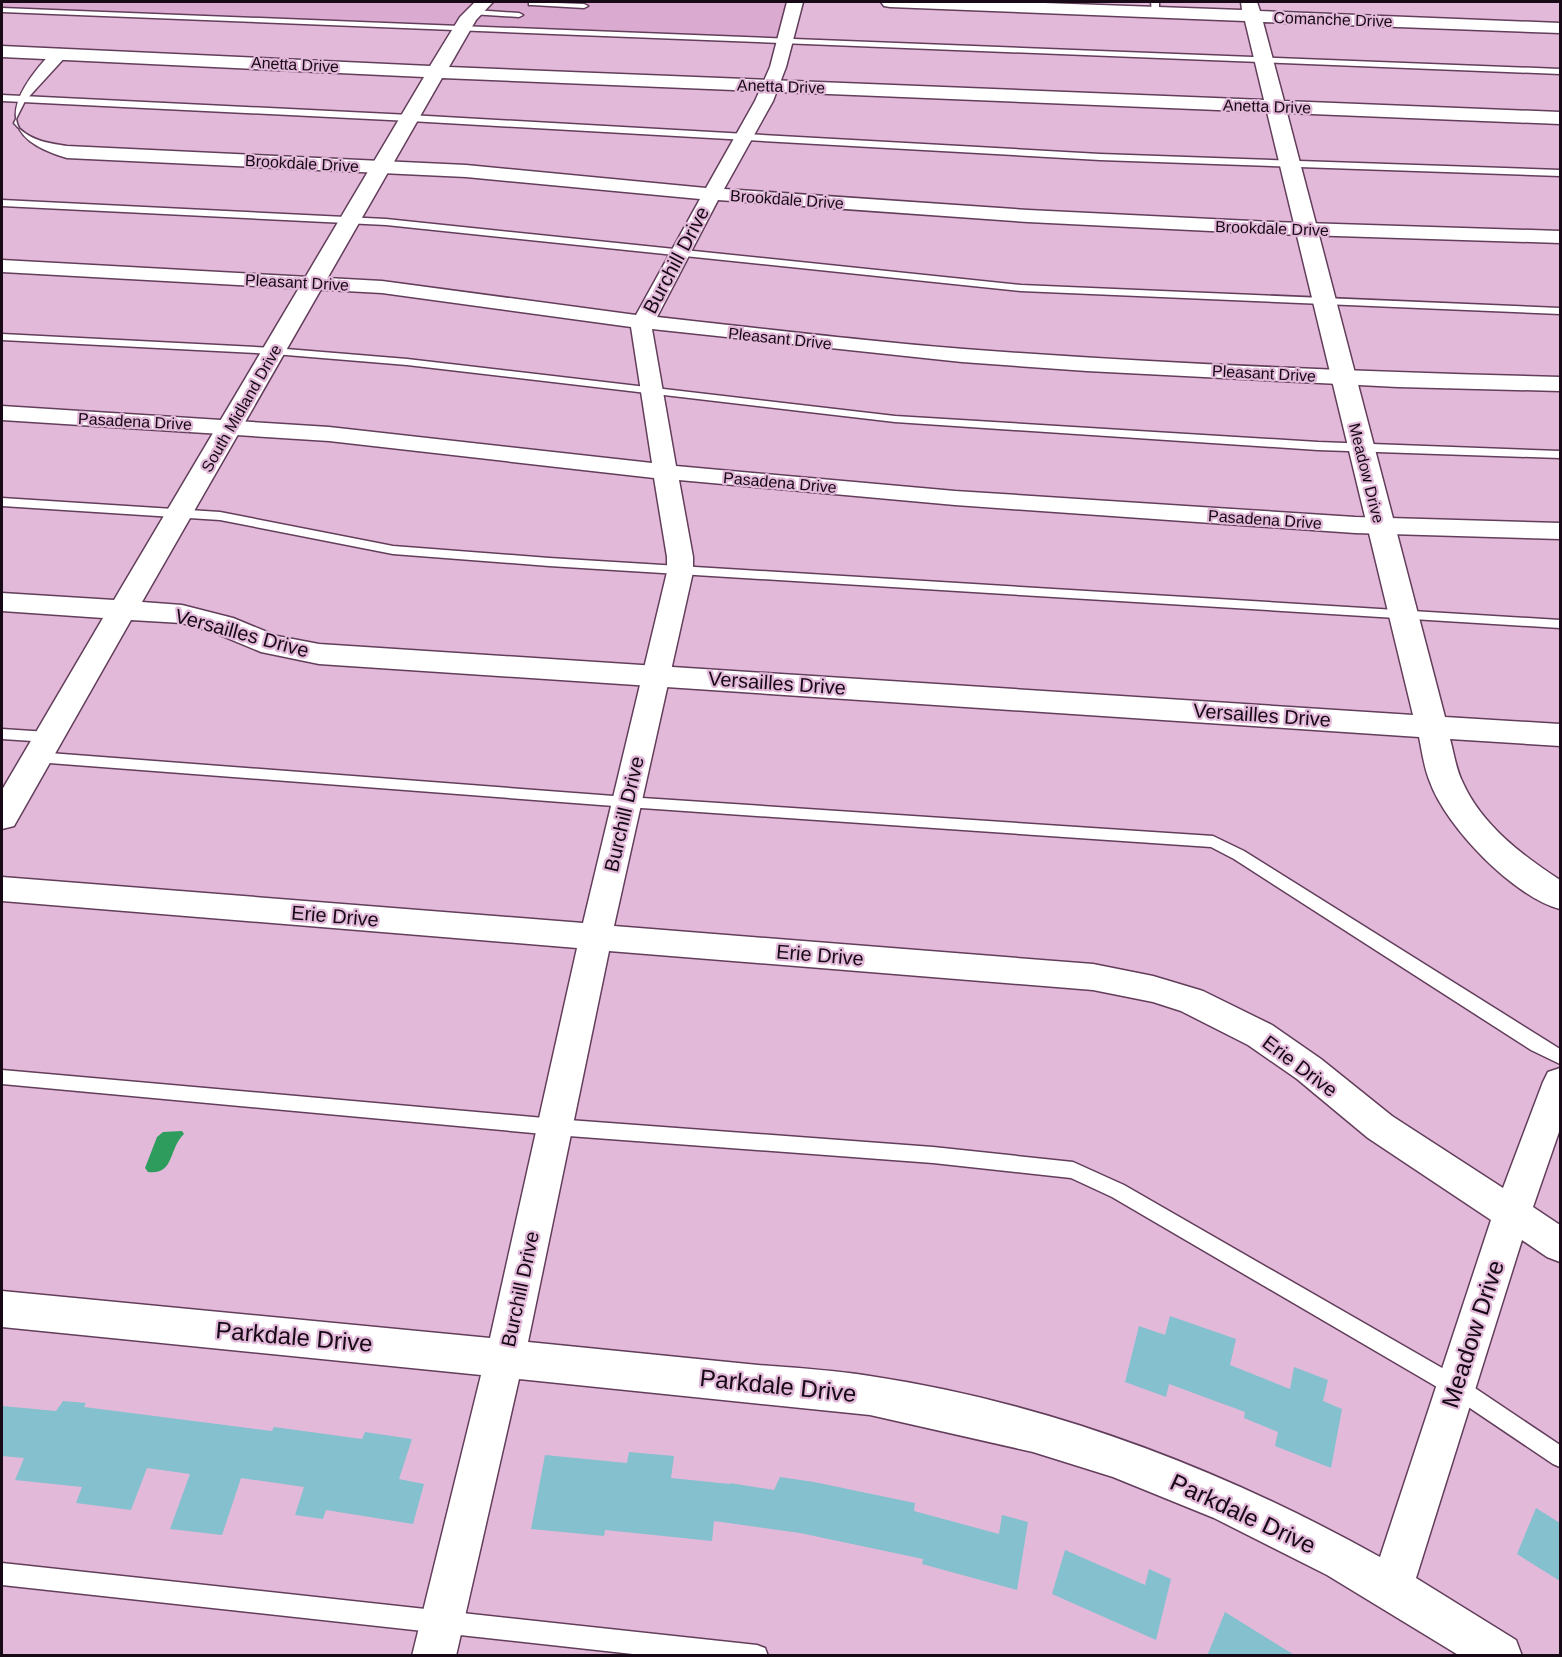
<svg xmlns="http://www.w3.org/2000/svg" width="1562" height="1657" font-family="Helvetica,sans-serif">
<style>
.built{fill:#daaad0}
.water{fill:#2e9c5d}
.building{fill:#84c0ce}
.lines{fill:none;stroke-linecap:round;stroke-linejoin:round}
.lane-casing{stroke:#623e5b;stroke-width:3}
.street-casing{stroke:#623e5b;stroke-width:3}
.secondary-casing{stroke:#623e5b;stroke-width:3}
.lane{fill:#fff;fill-rule:evenodd}
.street{fill:#fff;fill-rule:evenodd}
.secondary{fill:#fff;fill-rule:evenodd}
.labels{text-anchor:middle;stroke-width:4.5;stroke-linejoin:round;paint-order:stroke}
.far-street-label{font-size:16px;fill:#170915;stroke:#e3b9da}
.street-label{font-size:20px;fill:#170915;stroke:#e3b9da}
.near-street-label{font-size:24px;fill:#170915;stroke:#e3b9da}
</style>
<rect width="100%" height="100%" fill="#e3b9da"/>
<path class="built" d="M2,2h788l-9,38 -779,-31z"/>
<path class="water" d="M182,1131l2,3c-16,15 -9,41 -36,38l-3,-4 12,-31 6,-5z"/>
<path class="building" d="M1170,1316l66,23 -6,26 60,24 4,-22 34,13 -5,21 19,8 -11,59 -56,-22 3,-14 -34,-14 1,-6 -76,-28 -3,13 -41,-15 14,-56 26,9z
M63,1401l23,2 -2,4 188,24 2,-4 88,12 3,-7 47,7 -13,40 25,5 -11,40 -87,-14 -3,9 -28,-4 9,-28 -63,-9 -19,57 -52,-6 20,-55 -43,-6 -16,42 -55,-7 6,-16 -67,-7 9,-22 -22,-2v-50l54,5z
M629,1452l45,4 -3,22 59,6v-1l44,7 6,-13 34,5 101,21 -1,8 85,23 3,-19 26,7 -11,68 -95,-26 1,-5 -123,-26 -86,-12 -2,20 -107,-11 -1,6 -73,-7 14,-74 82,8z
M1536,1508l24,15v58l-43,-27z
M1065,1550l80,35 4,-16 22,10 -15,61 -104,-46z
M1225,1612l71,44h-89z"/>
<g class="lines">
<defs>
<path id="lane" d="M529,2l55,2 4,2 -4,2 -52,-3h-3z
M1151,2h8v12l-7,-2z
M2,8l1558,61v5l-1558,-62z
M474,10l45,3 4,2 -4,2 -48,-3v-4z
M2,95l408,20 690,39 460,16v6l-460,-16 -690,-39 -408,-20z
M2,200l384,19 635,66 539,23v6l-539,-23 -635,-66 -384,-19z
M2,334l272,14 133,11 488,57 423,26 242,9v7l-242,-8 -423,-28 -488,-57 -133,-11 -272,-14z
M2,498l218,14 173,34 156,12 1011,62v8l-1011,-62 -156,-12 -173,-34 -218,-14z
M2,729l46,3 7,5 -7,5 -46,-3z
M36,752l591,45 586,39 31,15 316,198v15l-29,-14 -297,-191 -23,-12 -584,-40 -591,-45 -7,-5z
M2,1070l553,49 378,28 140,15 51,23 339,195 97,65v22l-7,-3 -104,-70 -337,-197 -41,-19 -138,-15 -378,-28 -553,-51z
M2,1563l755,82 8,3 3,8h-117l-649,-71z"/>
<path id="street" d="M787,2h16l-17,65 -13,34 -49,88 304,21 245,12 287,9v12l-287,-9 -245,-12 -310,-22 -61,117c102,11 205,24 307,32 199,15 397,23 596,28v14l-162,-4 -311,-16 -125,-9 -310,-33 24,137 279,25 400,26 205,6v16l-205,-6 -400,-28 -276,-25 14,77v15l-79,354 479,38 60,12 50,15 69,34 49,34 71,57 111,72 40,-106 5,-10 12,-4v61l-27,78 27,18v37l-13,-5 -25,-17 -106,338 100,62 6,16h-62l-133,-81 -113,-57 -101,-41 -80,-25 -163,-37 -351,-36 -63,277h-44l69,-281 -479,-48v-36l488,47 87,-390 -575,-47v-24l581,46 84,-351v-15l-13,-79 -325,-37 -327,-21v-14l327,21 323,36 -21,-136 -249,-34 -380,-21v-12l380,21 254,34 64,-116 -234,-22 -399,-19c-67,-19 -65,-54 -13,-108l6,-1 8,5 -43,47 -11,22c14,17 32,20 53,23l399,19 240,23 49,-87 15,-34zM609,951l484,39 60,12 28,9 67,34 49,34 71,59 123,82 -111,337c-158,-88 -331,-154 -510,-181 -37,-6 -75,-8 -112,-11 -77,-8 -154,-15 -230,-23z"/>
<path id="secondary" d="M475,2h18l-17,18 -27,47 815,33 -19,-79 -355,-14 -6,-1 -3,-4h132l229,8 -1,-8h16l3,9 300,12v10l-297,-11 21,79 276,11v12l-273,-11 158,604 115,7v22l-110,-7c4,14 6,31 13,44 19,42 60,73 97,97v29c-46,-12 -114,-82 -130,-127 -6,-14 -8,-31 -11,-45l-1100,-73 -58,-12 -48,-20 -31,-9 -51,-3 -117,206 -12,3v-39l101,-172 -101,-7v-18l112,7 310,-523 -422,-20v-11l428,20 30,-49zM442,78l825,34 146,603 -1094,-71 -42,-8 -44,-18 -51,-13 -40,-3z"/>
</defs>
<use href="#lane" class="lane-casing"/>
<use href="#street" class="street-casing"/>
<use href="#secondary" class="secondary-casing"/>
<use href="#lane" class="lane"/>
<use href="#street" class="street"/>
<use href="#secondary" class="secondary"/>
</g>
<g class="labels">
<g class="far-street-label">
<text transform="translate(1333 19) rotate(2)" y="6">Comanche Drive</text>
<text transform="translate(295 64) rotate(3)" y="6">Anetta Drive</text>
<text transform="translate(781 86) rotate(2)" y="6">Anetta Drive</text>
<text transform="translate(1267 106) rotate(2)" y="6">Anetta Drive</text>
<text transform="translate(302 163) rotate(3)" y="6">Brookdale Drive</text>
<text transform="translate(787 199) rotate(4)" y="6">Brookdale Drive</text>
<text transform="translate(1272 228) rotate(2)" y="6">Brookdale Drive</text>
<text transform="translate(297 282) rotate(3)" y="6">Pleasant Drive</text>
<text transform="translate(780 338) rotate(6)" y="6">Pleasant Drive</text>
<text transform="translate(1264 373) rotate(3)" y="6">Pleasant Drive</text>
<text transform="translate(241 408) rotate(-60)" y="6">South Midland Drive</text>
<text transform="translate(135 421) rotate(3)" y="6">Pasadena Drive</text>
<text transform="translate(1367 473) rotate(76)" y="6">Meadow Drive</text>
<text transform="translate(780 482) rotate(5)" y="6">Pasadena Drive</text>
<text transform="translate(1265 519) rotate(4)" y="6">Pasadena Drive</text>
</g>
<g class="street-label">
<text transform="translate(676 260) rotate(-62)" y="7">Burchill Drive</text>
<text transform="translate(242 633) rotate(15)" y="7">Versailles Drive</text>
<text transform="translate(777 683) rotate(4)" y="7">Versailles Drive</text>
<text transform="translate(1262 715) rotate(4)" y="7">Versailles Drive</text>
<text transform="translate(624 814) rotate(-77)" y="7">Burchill Drive</text>
<text transform="translate(335 916) rotate(5)" y="7">Erie Drive</text>
<text transform="translate(820 955) rotate(5)" y="7">Erie Drive</text>
<text transform="translate(1300 1066) rotate(37)" y="7">Erie Drive</text>
<text transform="translate(520 1289) rotate(-78)" y="7">Burchill Drive</text>
</g>
<g class="near-street-label">
<text transform="translate(1473 1334) rotate(-72)" y="8">Meadow Drive</text>
<text transform="translate(294 1337) rotate(5)" y="8">Parkdale Drive</text>
<text transform="translate(778 1386) rotate(6)" y="8">Parkdale Drive</text>
<text transform="translate(1243 1514) rotate(25)" y="8">Parkdale Drive</text>
</g>
</g>
<rect width="1562" height="1657" fill="none" stroke="#170915" stroke-width="6"/>
</svg>
